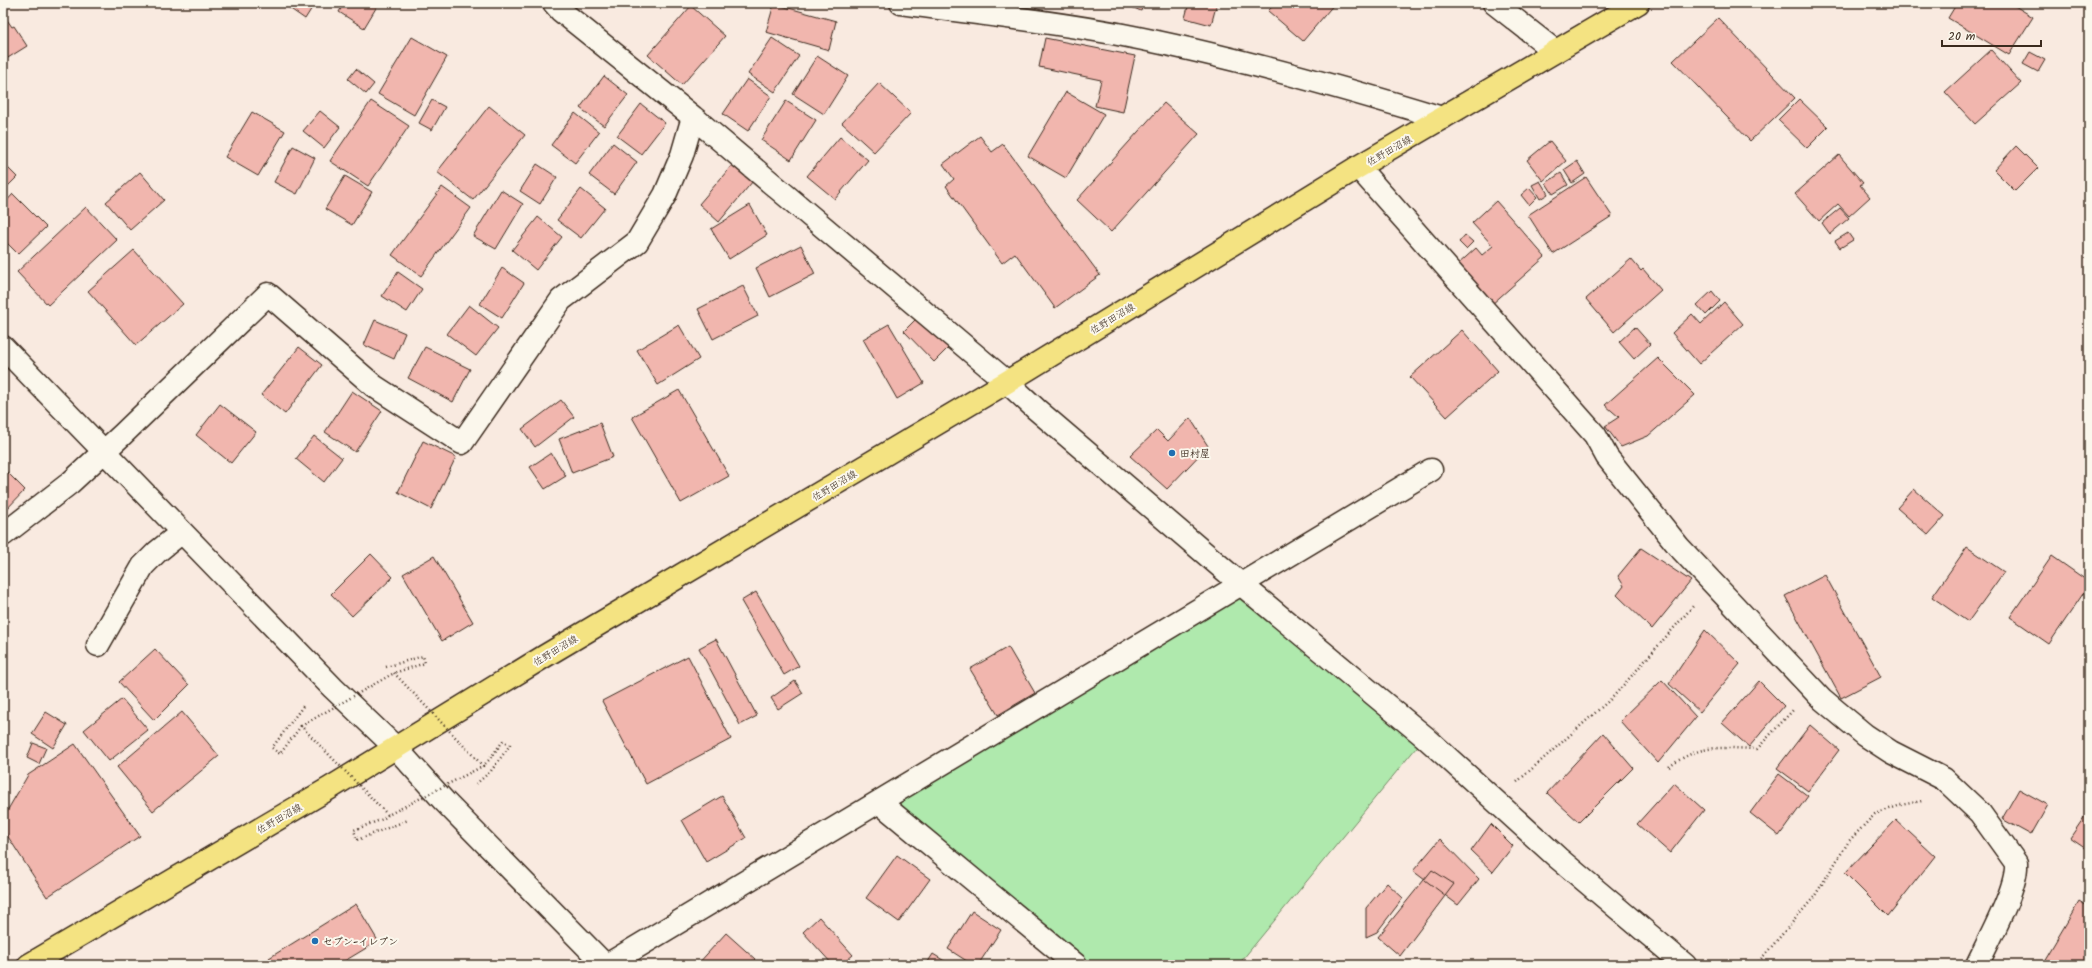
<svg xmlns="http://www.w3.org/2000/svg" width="2092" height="968" font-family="Kalam,'Klee One',sans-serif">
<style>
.green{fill:#afe9ad;stroke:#758a66}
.building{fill:#f1b6ae;stroke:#3b2a1e}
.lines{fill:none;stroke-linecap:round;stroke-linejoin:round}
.minor-casing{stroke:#3b2a1e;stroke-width:25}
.major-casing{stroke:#3b2a1e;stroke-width:25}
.path{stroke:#3b2a1e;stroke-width:2.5;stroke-dasharray:1 3;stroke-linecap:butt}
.minor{stroke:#fbf7ec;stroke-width:22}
.major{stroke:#f4e382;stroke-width:22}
.path-bridge{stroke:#3b2a1e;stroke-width:2.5;stroke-dasharray:1 3;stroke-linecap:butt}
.poi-dot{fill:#1f6fb2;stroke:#fbf7ec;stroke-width:1.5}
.labels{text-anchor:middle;stroke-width:4;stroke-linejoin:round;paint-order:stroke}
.street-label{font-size:10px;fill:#3b2a1e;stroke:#fbf7ec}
.poi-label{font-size:10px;font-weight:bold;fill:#3b2a1e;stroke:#fbf7ec;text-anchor:start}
</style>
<rect width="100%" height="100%" fill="#f9eae0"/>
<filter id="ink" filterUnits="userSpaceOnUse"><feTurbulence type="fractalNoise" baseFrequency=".025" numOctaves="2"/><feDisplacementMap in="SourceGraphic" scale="8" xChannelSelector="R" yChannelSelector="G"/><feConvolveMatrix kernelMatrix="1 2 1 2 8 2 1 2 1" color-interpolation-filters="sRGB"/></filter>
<g filter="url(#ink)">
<path class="green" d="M1242,585l183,152 -187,228h-162l-197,-163z"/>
<path class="building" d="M282,3h33l-10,16z
M344,3h35l-15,25 -25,-16z
M1122,3h22l-3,8z
M1189,3h28l-6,22 -26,-7z
M1276,3h59l-32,38 -35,-30z
M1957,3h53l23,14 -24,38 -61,-37z
M774,4l62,17 -7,29 -63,-18z
M691,6l34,30 -43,49 -34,-30z
M3,14l9,13 2,-1 13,20 -24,15z
M1718,18l77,80 -45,43 -77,-80z
M412,37l35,20 -33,58 -36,-21z
M772,38l27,18 -24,36 -27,-18z
M1045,38l90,18 -12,56 -28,-6 6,-26 -62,-13z
M1991,50l30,33 -46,41 -30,-32z
M2030,52l15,8 -7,12 -15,-8z
M817,56l31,20 -24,38 -31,-20z
M356,69l18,15 -8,10 -18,-15z
M604,76l24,19 -24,31 -24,-18z
M747,79l24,17 -23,35 -25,-17z
M879,83l32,30 -37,39 -32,-29z
M1066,92l38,22 -38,64 -38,-22z
M1799,99l29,28 -21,21 -29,-28z
M432,100l13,7 -13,23 -13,-7z
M371,101l38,25 -41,60 -38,-25z
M786,101l30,19 -25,40 -30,-20z
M1164,103l35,31 -88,98 -34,-32z
M641,104l24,19 -24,31 -24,-18z
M489,106l36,29 -52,65 -36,-28z
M320,111l20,16 -16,21 -21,-17z
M252,112l33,19 -27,45 -33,-19z
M575,113l24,19 -24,31 -24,-18z
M980,136l12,16 11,-8 97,131 -45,33 -40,-55 -13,10 -56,-77 8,-7 -11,-15z
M840,137l28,23 -33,39 -28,-23z
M1550,141l16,20 -23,20 -16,-21z
M613,143l24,19 -23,32 -25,-19z
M293,146l22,12 -18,36 -23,-12z
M2016,146l22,22 -23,23 -21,-21z
M1839,155l24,28 -3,2 10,12 -21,19 -11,-12 -19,17 -24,-27z
M1577,161l8,13 -13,9 -8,-13z
M3,163l14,14 -14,14z
M537,164l20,13 -17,27 -20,-13z
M733,164l20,17 -34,41 -20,-18z
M140,172l24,28 -34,30 -24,-28z
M1561,173l7,12 -15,9 -7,-11z
M345,176l27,16 -20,33 -27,-16z
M1586,177l26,39 -59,38 -25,-39z
M1540,181l8,13 -8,5 -8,-14z
M442,187l29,21 -50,68 -29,-21z
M1529,188l8,9 -8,8 -8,-10z
M581,189l24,19 -24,30 -24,-18z
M501,190l22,14 -27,45 -23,-13z
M13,194l33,33 -28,27 -15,-15v-34z
M1496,201l49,56 -54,48 -35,-39 20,-18 6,7 11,-9 -21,-23z
M750,205l17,30 -38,24 -18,-30z
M86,207l31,33 -69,65 -31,-33z
M1840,208l9,10 -19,16 -8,-11z
M538,217l24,20 -26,33 -24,-20z
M1848,233l5,7 -13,8 -5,-7z
M1465,235l8,7 -7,7 -7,-7z
M801,245l14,29 -45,23 -14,-29z
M134,250l49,54 -47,41 -48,-54z
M1631,259l10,12 2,-2 18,21 -47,42 -28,-33z
M502,268l22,15 -22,35 -22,-14z
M398,272l24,17 -15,23 -25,-16z
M743,286l15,30 -45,23 -15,-30z
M1712,291l8,10 -14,14 -9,-10z
M1724,302l19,22 -44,40 -27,-31 20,-19 9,10z
M469,305l29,23 -22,28 -29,-22z
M918,317l30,31 -14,14 -30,-31z
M375,320l30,13 -11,26 -30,-14z
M889,324l35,59 -27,16 -34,-60z
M679,325l20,34 -41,26 -21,-35z
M1635,327l15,17 -16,15 -15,-17z
M1462,330l36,41 -51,46 -37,-40z
M299,347l23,18 -37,49 -24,-19z
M425,347l45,22 -17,33 -45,-24z
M1658,358l37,37 -47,41 -27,11 -16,-21 14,-9 -14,-12z
M679,390l50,86 -48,27 -49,-86z
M352,391l30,20 -27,41 -30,-20z
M561,400l13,17 -39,30 -13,-18z
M220,404l36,28 -25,31 -35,-28z
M1190,418l18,28 -41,43 -37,-33 27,-26 11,11z
M600,423l13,34 -41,16 -13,-34z
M314,436l28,22 -18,24 -28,-23z
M423,441l33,16 -25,52 -33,-17z
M551,453l15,23 -21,13 -15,-22z
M3,468l22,22 -22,23z
M1914,489l31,27 -17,19 -31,-27z
M1967,547l37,25 -36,50 -36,-25z
M1641,548l50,33 -39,48 -35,-34 7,-9 -6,-10z
M371,554l22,23 -41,39 -21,-22z
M434,556l39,66 -31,19 -39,-67z
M2052,556l37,26v3l-40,59 -39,-27z
M1825,575l56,102 -40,21 -56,-102z
M756,592l43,74 -15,9 -43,-74z
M1705,630l35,34 -40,48 -31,-28z
M716,639l41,77 -17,9 -41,-77z
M1008,647l27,46 -37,22 -28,-46z
M155,649l34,36 -35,35 -35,-38z
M688,656l43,83 -85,45 -44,-83z
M1662,680l34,37 -38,46 -38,-42z
M795,681l8,12 -25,16 -7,-11z
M1759,681l25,25 -35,41 -27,-24z
M122,699l26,31 -39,31 -25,-31z
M46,712l21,13 -14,23 -21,-14z
M182,712l37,44 -66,55 -36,-44z
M1810,725l29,25 -31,41 -31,-23z
M1603,733l30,35 -54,54 -32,-29z
M33,743l13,5 -7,16 -12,-6z
M75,744l65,92 -93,61 -44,-68v-11l25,-43z
M1779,774l29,22 -29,40 -29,-23z
M1674,783l30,27 -34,43 -33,-29z
M2019,789l29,16 -17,30 -29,-16z
M722,796l24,42 -40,24 -24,-42z
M2089,810v41l-19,-13z
M1896,820l39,36 -47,60 -43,-43z
M1491,824l22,22 -20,26 -22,-21z
M1440,839l39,40 -21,26 -45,-34z
M897,855l33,24 -31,43 -33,-24z
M1432,870l22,14 -54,72 -22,-19z
M1387,883l16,15 -26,34 -11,5v-29z
M2079,902l10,6v57h-39l-6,-4z
M356,904l22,37 -40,24h-65l-4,-7z
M972,911l29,19 -23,35h-5l-25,-16z
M819,917l34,38 -12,10h-8l-30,-33z
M726,933l29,26 -5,6h-53z
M933,954l18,11h-25z"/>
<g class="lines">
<defs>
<path id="minor" d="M554,3l7,8 132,106 314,265 29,27 206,176 183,152 133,121 127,107
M901,3c74,10 148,18 222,32 108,21 214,51 319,83
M1494,3l61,48
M1358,167l237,268 12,22 72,90 143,152 43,36 26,17 53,27 36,34 36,50c2,25 -28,78 -39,102
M3,347l330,341 63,60 48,53 161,164
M3,535l67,-52 53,-49 145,-140 106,92 88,57 99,-143 76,-58 28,-47 17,-40 11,-38
M98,645l45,-79 14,-14 25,-20
M879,802l197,163
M607,965l824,-495"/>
<path id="major" d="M29,965l301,-177 215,-132 462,-274 351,-215 280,-164"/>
</defs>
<use href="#minor" class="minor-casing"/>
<use href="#major" class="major-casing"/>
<path class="path" d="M386,667l37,-11 2,7 -31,10
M301,726l-21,28 -8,-6 31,-42
M1669,767c32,-24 51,-19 88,-18l36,-39
M1517,782l95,-84 82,-93
M476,784l15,-13 19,-26 -7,-4 -14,19 -6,6
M388,815l-5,4 -29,11 3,10 51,-20
M1756,965l58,-68 35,-56 26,-27 26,-9 21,-4"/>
<use href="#minor" class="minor"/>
<use href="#major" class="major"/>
<path class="path-bridge" d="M394,673l89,93 -95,49 -87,-89z"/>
</g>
</g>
<g class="poi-dot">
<circle cx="1172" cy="453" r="4"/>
<circle cx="315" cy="941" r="4"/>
</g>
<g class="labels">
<g class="street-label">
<text transform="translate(1389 150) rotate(-30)" y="4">佐野田沼線</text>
<text transform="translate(1112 318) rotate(-31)" y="4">佐野田沼線</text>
<text transform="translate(834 485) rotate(-31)" y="4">佐野田沼線</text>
<text transform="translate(555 650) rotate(-31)" y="4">佐野田沼線</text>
<text transform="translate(279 818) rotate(-30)" y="4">佐野田沼線</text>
</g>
<g class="poi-label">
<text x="1180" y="457">田村屋</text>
<text x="323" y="945">セブン-イレブン</text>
</g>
</g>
<rect width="2092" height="968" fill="none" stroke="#fbf7ec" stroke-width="16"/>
<rect x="8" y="8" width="2076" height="952" fill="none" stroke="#3b2a1e" stroke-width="1.5" filter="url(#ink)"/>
<path d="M1942 40v6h99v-6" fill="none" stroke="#3b2a1e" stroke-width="2"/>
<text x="1948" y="40" font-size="12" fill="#3b2a1e" stroke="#fbf7ec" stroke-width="3" paint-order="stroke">20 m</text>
</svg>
